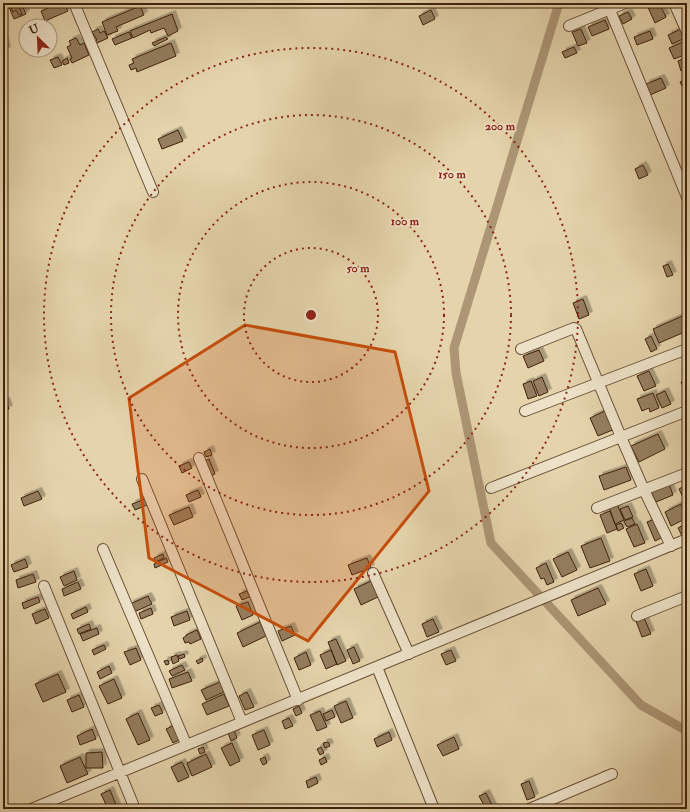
<svg xmlns="http://www.w3.org/2000/svg" width="690" height="812" font-family="'IM FELL Double Pica',serif">
<style>
.lines{fill:none;stroke-linecap:round;stroke-linejoin:round}
.canal{stroke:#ac9675;stroke-width:9}
.building{fill:#947e5f;stroke:#3e210c;filter:url(#shadow)}
.minor-casing{stroke:#684e34;stroke-width:12}
.minor{stroke:#ede2c8;stroke-width:10}
.marked{fill:#c64e0c;fill-opacity:0.2;stroke:#c64e0c;stroke-width:3;stroke-linejoin:round}
.ring{fill:none;stroke:#8f2418;stroke-width:2;stroke-dasharray:2 4}
.centre{fill:#8f2418;stroke:#ede2c8;stroke-width:2}
.ring-label{font-size:12px;text-anchor:middle;font-weight:bold;fill:#8f2418;stroke:#ede2c8;stroke-width:3;stroke-linejoin:round;paint-order:stroke}
</style>
<defs>
<filter id="shadow"><feDropShadow dx="3.5" dy="-3.5" stdDeviation="0" flood-color="#0004"/></filter>
</defs>
<rect width="100%" height="100%" fill="#e4d3ab"/>
<filter id="stains"><feTurbulence type="fractalNoise" baseFrequency=".005" numOctaves="4"/><feColorMatrix values="0 0 0 0 .2 0 0 0 0 .09 0 0 0 0 .02 0 0 0 .5 -.17"/></filter>
<radialGradient id="worn" r=".72"><stop offset=".6" stop-color="#630" stop-opacity="0"/><stop offset="1" stop-color="#630" stop-opacity=".3"/></radialGradient>
<g class="lines">
<path class="canal" d="M559,3l-105,345 2,25 35,170 150,162 46,26"/>
</g>
<path class="building" d="M19,3h2l5,11 -12,5 -5,-12z
M39,3h15l-12,5z
M59,3h5l4,8 -23,10 -4,-10z
M646,3h13l7,14 -11,6z
M14,5v1l4,-1 4,9 -3,1 -3,-5 -3,2 -3,-6z
M140,6l4,9 -28,12 2,4 -11,4 -5,-13z
M431,10l4,9 -12,6 -4,-9z
M628,12l4,7 -9,5 -4,-8z
M172,14l6,17 -10,5 -4,-8 -13,5 -1,-3 -17,8 -3,-7z
M605,20l4,9 -17,7 -4,-9z
M98,29l2,4 4,-2 4,7 -11,5 -2,-2 2,-1 -5,-8z
M581,29l6,14 -9,3 -6,-14z
M681,29l4,9 -13,6 -4,-9z
M650,31l3,8 -16,6 -3,-8z
M129,32l3,6 -17,7 -3,-6z
M3,36l4,14 -4,1z
M166,37l2,2 -14,7 -2,-3z
M76,38l4,7 4,-2 5,12 -17,8 -2,-4 2,-1 -5,-11 4,-2 -2,-4z
M685,41l2,5v8l-13,5 -5,-11z
M171,43l5,13 -39,16 -1,-4 -5,2 -2,-5 5,-2 -2,-4z
M574,47l3,6 -12,5 -3,-6z
M58,57l4,8 -8,3 -4,-8z
M687,57v11l-6,3 -3,-10z
M67,58l2,5 -5,2 -2,-4z
M661,78l5,10 -16,7 -4,-11z
M687,79v7l-4,2 -3,-6z
M178,130l5,11 -21,8 -4,-10z
M643,165l5,10 -9,4 -4,-10z
M668,264l5,11 -6,2 -4,-11z
M583,299l6,16 -10,4 -6,-16z
M687,314v17l-28,12 -6,-14z
M651,336l6,13 -6,3 -6,-13z
M539,350l5,11 -16,7 -5,-12z
M649,371l7,15 -12,5 -7,-15z
M542,377l6,15 -9,4 -6,-15z
M687,379v16l-6,-13z
M531,381l6,15 -9,3 -5,-15z
M665,391l6,13 -9,4 -6,-13z
M653,393l6,15 -9,4 -1,-4 -7,3 -5,-12z
M6,401l3,8 -6,2v-9z
M607,410l8,19 -17,7 -8,-18z
M658,434l7,15 -26,13 -8,-16z
M210,449l2,6 -6,2 -2,-5z
M209,459l6,15 -4,2 -7,-15z
M189,462l3,6 -10,5 -3,-7z
M626,467l5,13 -27,10 -5,-14z
M669,484l4,11 -17,7 -5,-10z
M686,485l1,16 -2,1 -6,-13z
M198,490l3,7 -12,5 -3,-7z
M38,491l4,8 -18,7 -3,-8z
M145,499l2,6 -12,5 -3,-6z
M617,504l7,16 -9,4 -6,-17z
M681,504l6,14 -16,8 -6,-14z
M628,506l5,11 -8,3 -5,-11z
M189,507l4,10 -19,8 -5,-10z
M610,511l7,18 -10,4 -7,-18z
M632,518l3,6 -8,3 -3,-6z
M657,518l8,18 -10,5 -8,-19z
M621,523l3,5 -6,3 -2,-6z
M687,523v11l-5,2 -4,-8z
M637,524l8,19 -11,4 -8,-18z
M601,538l9,23 -20,7 -9,-22z
M568,552l9,18 -15,7 -9,-18z
M163,554l1,4 -9,4 -1,-4z
M166,558l2,4 -13,6 -1,-4z
M367,558l4,10 -19,7 -4,-10z
M25,559l3,8 -14,5 -3,-7z
M546,563l8,19 -7,3 -3,-7 -3,1 -5,-11z
M646,569l7,17 -12,5 -7,-17z
M74,571l3,9 -13,6 -4,-9z
M33,574l3,8 -18,6 -2,-8z
M373,580l7,16 -19,9 -7,-16z
M78,582l3,7 -17,7 -2,-7z
M598,588l8,16 -28,12 -7,-16z
M247,591l3,6 -8,3 -3,-6z
M148,596l4,8 -18,8 -4,-8z
M38,597l2,5 -16,7 -2,-6z
M248,602l5,13 -11,5 -6,-14z
M86,607l2,5 -15,7 -2,-5z
M151,608l2,6 -12,5 -2,-6z
M45,609l4,9 -13,6 -4,-10z
M187,611l3,9 -16,6 -3,-9z
M644,618l7,16 -9,3 -6,-16z
M433,619l6,13 -12,5 -5,-13z
M260,622l6,14 -23,11 -6,-14z
M89,624l2,5 -12,5 -2,-5z
M291,626l4,9 -13,6 -4,-10z
M97,628l2,6 -16,7 -3,-7z
M197,630l4,9 -11,5 -1,-2 -4,1 -2,-5 3,-2v-1z
M336,639l10,22 -9,4 -9,-23z
M104,645l2,4 -12,6 -2,-5z
M354,647l6,14 -7,3 -6,-14z
M136,648l5,12 -11,5 -6,-13z
M331,650l6,14 -11,5 -6,-14z
M451,650l5,11 -10,4 -5,-11z
M306,652l5,13 -12,5 -5,-12z
M184,654l1,3 -5,2 -2,-3z
M177,655l2,6 -6,3 -2,-7z
M202,658l1,3 -5,3 -2,-3z
M168,660l1,4 -3,1 -2,-4z
M182,665l3,5 -13,6 -3,-5z
M109,666l3,7 -12,6 -3,-7z
M188,672l4,9 -20,7 -3,-9z
M58,674l8,18 -23,10 -8,-18z
M114,679l8,19 -14,6 -9,-18z
M220,682l4,10 -18,8 -5,-10z
M247,692l7,15 -9,3 -6,-14z
M224,694l5,12 -22,9 -5,-11z
M79,695l5,12 -12,5 -5,-12z
M346,701l7,17 -12,5 -7,-17z
M159,705l4,8 -8,3 -4,-8z
M299,706l3,7 -6,3 -3,-7z
M332,710l3,7 -9,4 -3,-7z
M320,711l7,16 -10,4 -7,-16z
M138,713l12,27 -12,5 -12,-26z
M289,718l4,8 -8,3 -3,-8z
M175,725l6,14 -8,4 -7,-14z
M92,729l4,10 -16,6 -3,-9z
M234,730l3,8 -6,3 -3,-8z
M264,730l6,15 -12,5 -6,-15z
M389,732l3,8 -15,7 -3,-8z
M454,737l5,12 -16,7 -6,-11z
M328,742l2,4 -5,2 -2,-5z
M232,743l8,18 -10,5 -9,-18z
M203,747l2,5 -5,2 -2,-5z
M321,747l3,6 -4,2 -3,-6z
M102,752l1,16h-17v-15z
M206,754l6,13 -20,9 -5,-13z
M80,757l8,17 -21,9 -7,-17z
M265,757l2,6 -4,2 -3,-6z
M325,757l2,5 -6,3 -2,-5z
M182,762l7,15 -11,5 -7,-15z
M316,777l2,6 -10,5 -2,-7z
M529,781l6,16 -8,3 -6,-16z
M110,790l7,17 -5,2h-4l-7,-15z
M486,793l8,16h-8l-7,-13z"/>
<g class="lines">
<defs>
<path id="minor" d="M74,3l79,189
M674,3l13,29
M610,10l77,187
M569,26l56,-23
M521,349l53,-21 2,1 45,108 23,53 27,56
M525,411l162,-62
M199,458l99,242
M142,479l100,243
M491,488l196,-77
M597,508l90,-35
M103,549l83,195
M373,573l36,81
M44,586l91,223
M637,616l50,-20
M377,667l57,142
M31,809l656,-270
M529,809l83,-35"/>
</defs>
<use href="#minor" class="minor-casing"/>
<use href="#minor" class="minor"/>
</g>
<path class="marked" d="M245,325l150,27 34,139 -121,150 -159,-83 -20,-160z"/>
<g class="ring">
<circle cx="311" cy="315" r="67"/>
<circle cx="311" cy="315" r="133"/>
<circle cx="311" cy="315" r="200"/>
<circle cx="311" cy="315" r="267"/>
</g>
<circle cx="311" cy="315" r="6" class="centre"/>
<g class="ring-label">
<text x="500" y="130">200 m</text>
<text x="452" y="178">150 m</text>
<text x="405" y="225">100 m</text>
<text x="358" y="272">50 m</text>
</g>
<rect width="690" height="812" fill="none" stroke="#e4d3ab" stroke-width="16"/>
<rect x="4" y="4" width="682" height="804" fill="none" stroke="#3e210c" stroke-width="2"/>
<rect x="8" y="8" width="674" height="796" fill="none" stroke="#3e210c"/>
<g transform="translate(38 38) rotate(336)"><circle r="19" fill="#ede2c8" stroke="#a7957d"/>
<path d="M0-3L7 15L0 10L-7 15Z" fill="#8f2418"/>
<text y="-6" font-size="11" font-weight="bold" text-anchor="middle" fill="#3e210c">U</text>
</g>
<rect width="100%" height="100%" filter="url(#stains)"/>
<rect width="100%" height="100%" fill="url(#worn)"/>
</svg>
